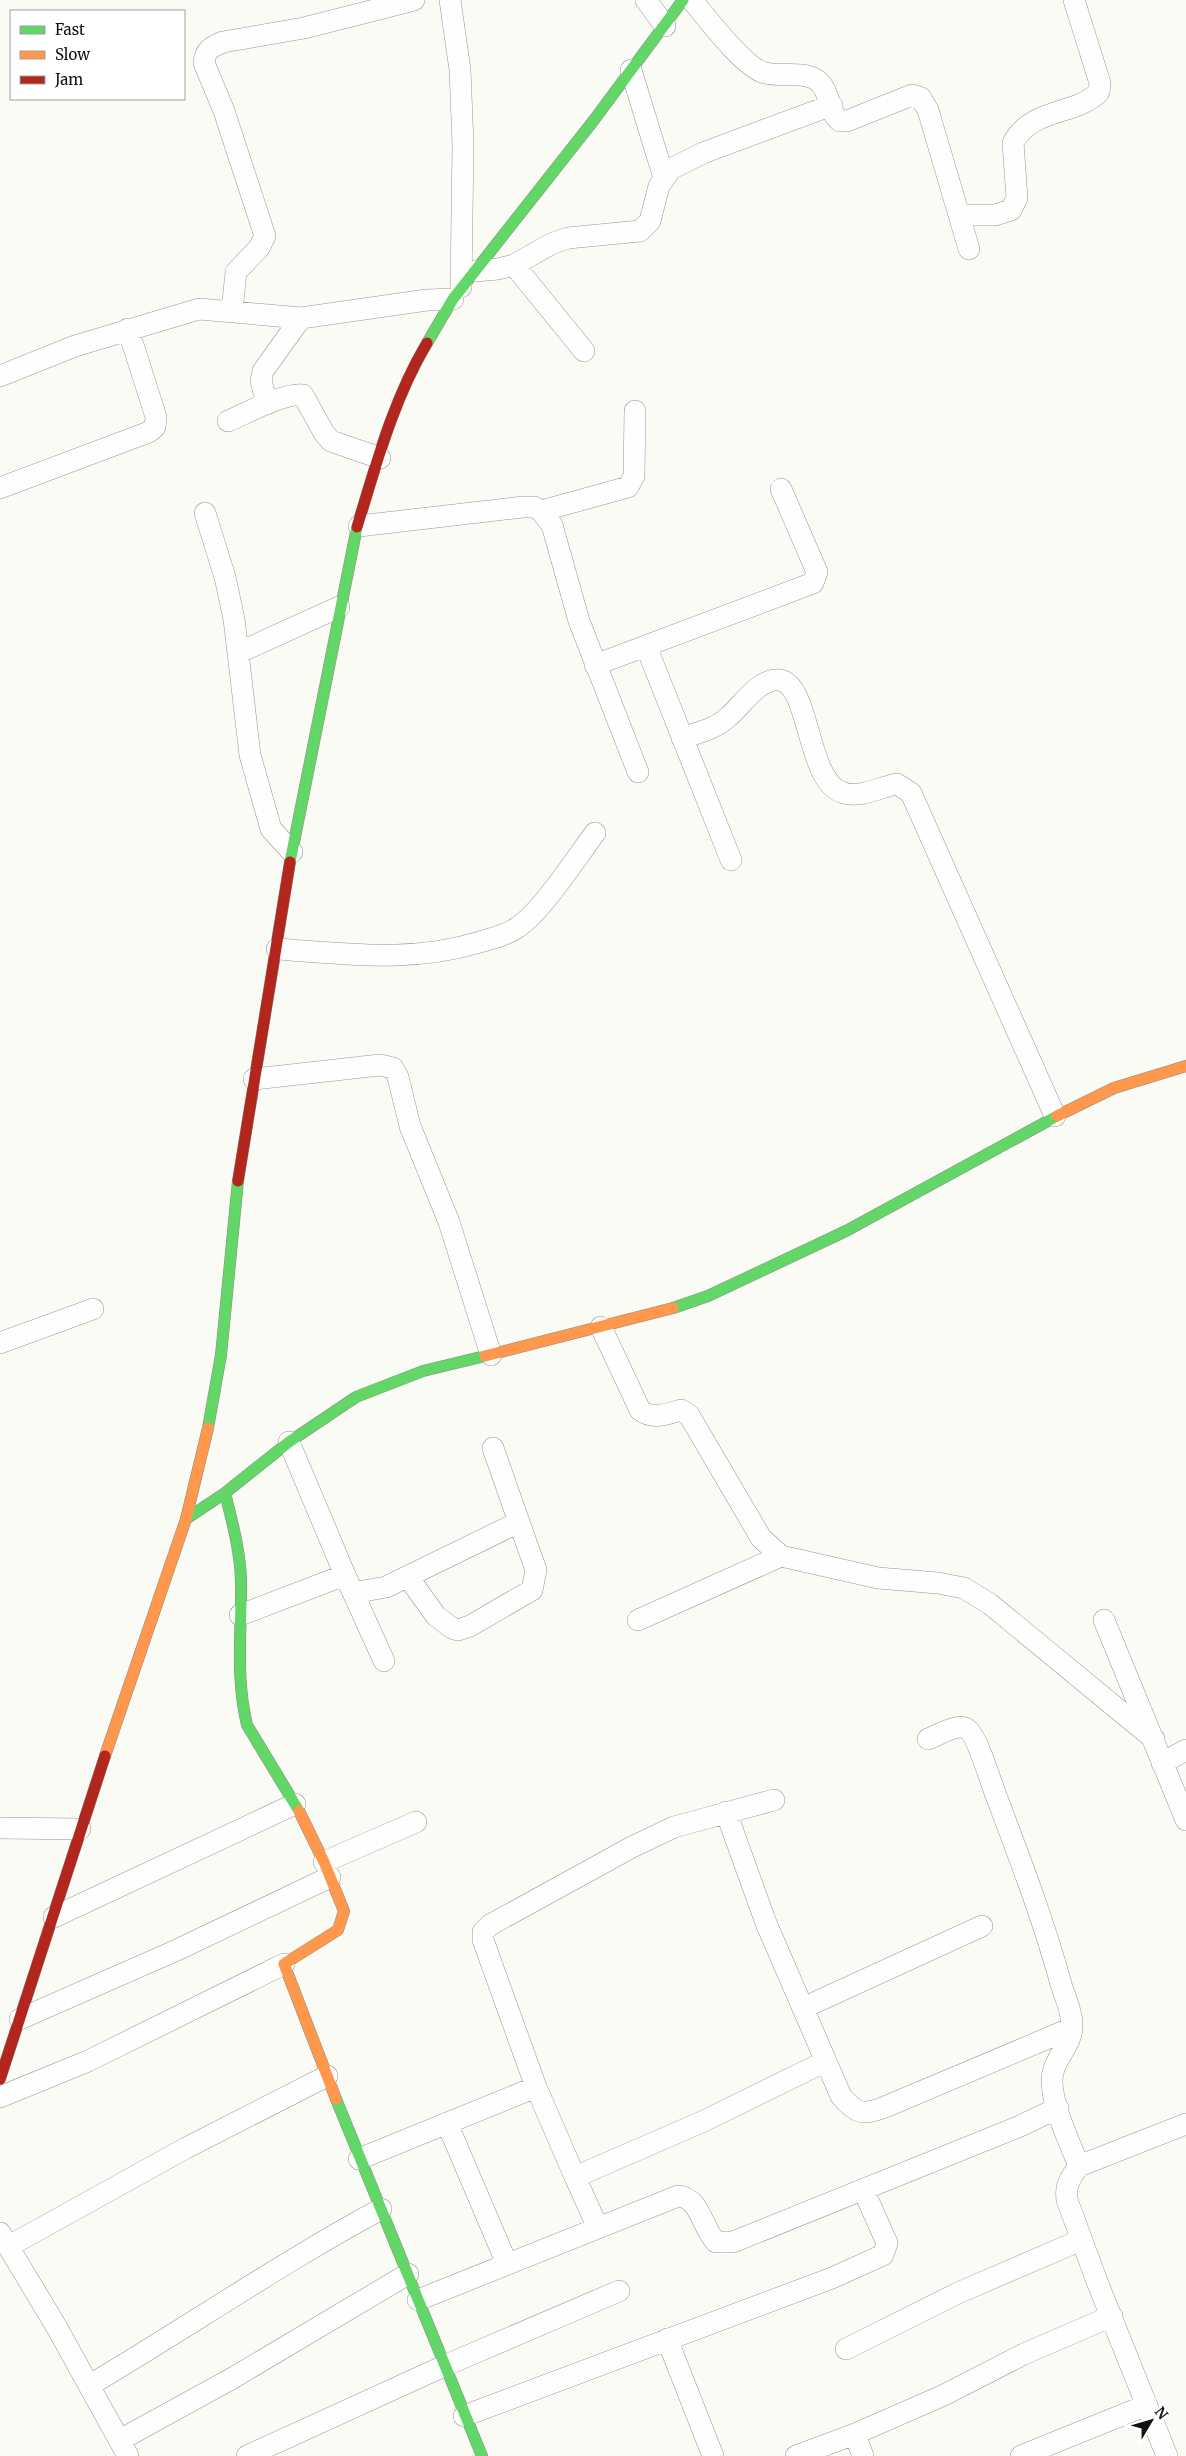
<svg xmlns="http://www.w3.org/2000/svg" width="1186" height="2456" font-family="Merriweather,serif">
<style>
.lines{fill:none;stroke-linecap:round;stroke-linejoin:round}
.street-casing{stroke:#969694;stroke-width:22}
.fast-casing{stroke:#8c8c8a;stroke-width:12}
.slow-casing{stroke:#8c8c8a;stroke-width:12}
.jam-casing{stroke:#8c8c8a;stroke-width:12}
.street{stroke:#fefefe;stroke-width:21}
.fast{stroke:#63d668;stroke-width:11}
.slow{stroke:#ff974d;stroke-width:11}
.jam{stroke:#b3261e;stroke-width:11}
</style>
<rect width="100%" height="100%" fill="#fbfbf6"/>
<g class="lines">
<defs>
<path id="street" d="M450,0l10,70 3,75 -2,142
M646,0l19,26
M692,0c15,18 52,68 73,73 16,4 36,-2 50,6 16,9 12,33 25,42h7l65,-26 9,3 7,12 41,139
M631,70l33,108
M960,215h35l16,-5 6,-12 -4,-55c19,-36 62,-27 86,-51l1,-9 -26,-83
M514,265l70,86
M475,271l23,-2 16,-4 37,-21 17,-6 72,-7 10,-10 9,-35 12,-17 32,-16 129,-48
M232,311l4,-39 23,-24 6,-12 -41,-125 -20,-48c1,-13 7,-16 19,-21l81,-14 110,-28
M0,376l75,-30 124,-37 102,9 126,-18 26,-1
M267,404l-6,-23 2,-10 38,-53
M228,421c19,-8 55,-28 75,-26l21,38 7,8 49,17
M0,488l149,-56 6,-5 1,-10 -28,-88
M541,511l87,-24 6,-11 1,-65
M205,513l20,64 9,42 16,136 21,74 21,23
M359,526l164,-19h11l7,4 11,14 27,96 59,151
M646,646l85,214
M240,652l99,-45
M595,665l218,-82 4,-11 -36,-83
M682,738c15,-5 33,-9 45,-20 15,-12 27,-34 47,-38 38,-6 30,103 70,113 17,5 36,-6 53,-9l14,9 144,323
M277,949c70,5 134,14 203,-7 13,-4 27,-7 38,-15 25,-17 58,-69 77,-94
M254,1079l126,-14 13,3 5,9 12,49 39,96 42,133
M601,1327l39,83c13,10 27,4 41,0l8,5 72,123 20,18 97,22 60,5 26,5 26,16 164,135
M0,1343l93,-34
M289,1442l56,133
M408,1577l28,39 16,12 6,2 12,-4 62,-36 4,-20 -17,-48
M353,1593l33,-6 133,-65 -26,-74
M240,1615l105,-40 39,86
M638,1620l143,-64
M1104,1620l82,200
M928,1739c10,-4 30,-16 39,-10 9,5 23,50 27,61 24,64 49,128 67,194 4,13 12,30 11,44 0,13 -14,28 -18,41 -9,24 16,74 25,97
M1162,1763l24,-13
M774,1800l-100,27 -42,20 -142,78 -7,7v8l53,147 39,90 129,-56 122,-60
M726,1812l40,111 75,173c16,19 22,19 44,11l187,-79
M0,1828l80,1
M324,1862l92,-40
M54,1917l241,-113
M803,2008l179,-82
M20,2019l157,-69 153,-73
M0,2097l88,-36 196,-97
M447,2123l60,141
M359,2159l177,-72
M575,2177l23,51
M0,2233l56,93 72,130
M9,2246l177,-98 141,-72
M418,2300l260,-104c22,1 24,32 38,46h17l285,-115 40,-19
M667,2339l46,117
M846,2349l112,-56 123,-53
M90,2385c98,-58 191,-122 291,-176
M464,2416l368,-138 51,-23 4,-12 -24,-54
M855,2434l8,22
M120,2440l111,-61 177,-105
M247,2456l197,-90 175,-75
M796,2456l59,-22 89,-39 80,-41 88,-38
M1021,2456l126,-51
M1167,2456l-69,-172 -31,-84c-2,-15 3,-22 12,-34l107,-42"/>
<path id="fast" d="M427,343l26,-44 141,-179 89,-120
M290,862l67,-335
M673,1308l35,-12 138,-65 211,-115
M208,1428l13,-73 17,-174
M225,1493c7,28 15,57 16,87 1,50 -6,95 6,145l52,86
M186,1519l39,-26 64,-51 67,-45 67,-26 62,-15
M336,2099l146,357"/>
<path id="slow" d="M1057,1116l57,-28 72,-22
M485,1356l188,-48
M105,1756l81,-237 22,-91
M299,1811l25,51 20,49 -6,19 -54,34 52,135"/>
<path id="jam" d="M357,527c19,-62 36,-127 70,-184
M238,1181l52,-319
M0,2079l105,-323"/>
</defs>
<use href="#street" class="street-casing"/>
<use href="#fast" class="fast-casing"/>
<use href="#slow" class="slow-casing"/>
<use href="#jam" class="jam-casing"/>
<use href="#street" class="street"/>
<use href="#fast" class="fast"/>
<use href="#slow" class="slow"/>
<use href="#jam" class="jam"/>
</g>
<rect x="10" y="10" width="175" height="90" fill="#ffffff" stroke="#9f9f9f"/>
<rect x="20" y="26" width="25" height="8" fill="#63d668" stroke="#9f9f9f"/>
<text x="55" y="35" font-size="15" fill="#101010">Fast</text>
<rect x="20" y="51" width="25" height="8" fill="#ff974d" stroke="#9f9f9f"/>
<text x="55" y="60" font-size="15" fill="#101010">Slow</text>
<rect x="20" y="76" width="25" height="8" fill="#b3261e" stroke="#9f9f9f"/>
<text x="55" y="85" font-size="15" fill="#101010">Jam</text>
<g transform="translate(1151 2421) rotate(52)" stroke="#ffffff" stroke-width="4" paint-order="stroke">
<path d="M0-4L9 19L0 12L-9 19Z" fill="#101010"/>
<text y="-8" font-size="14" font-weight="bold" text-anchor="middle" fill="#101010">N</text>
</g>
</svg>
